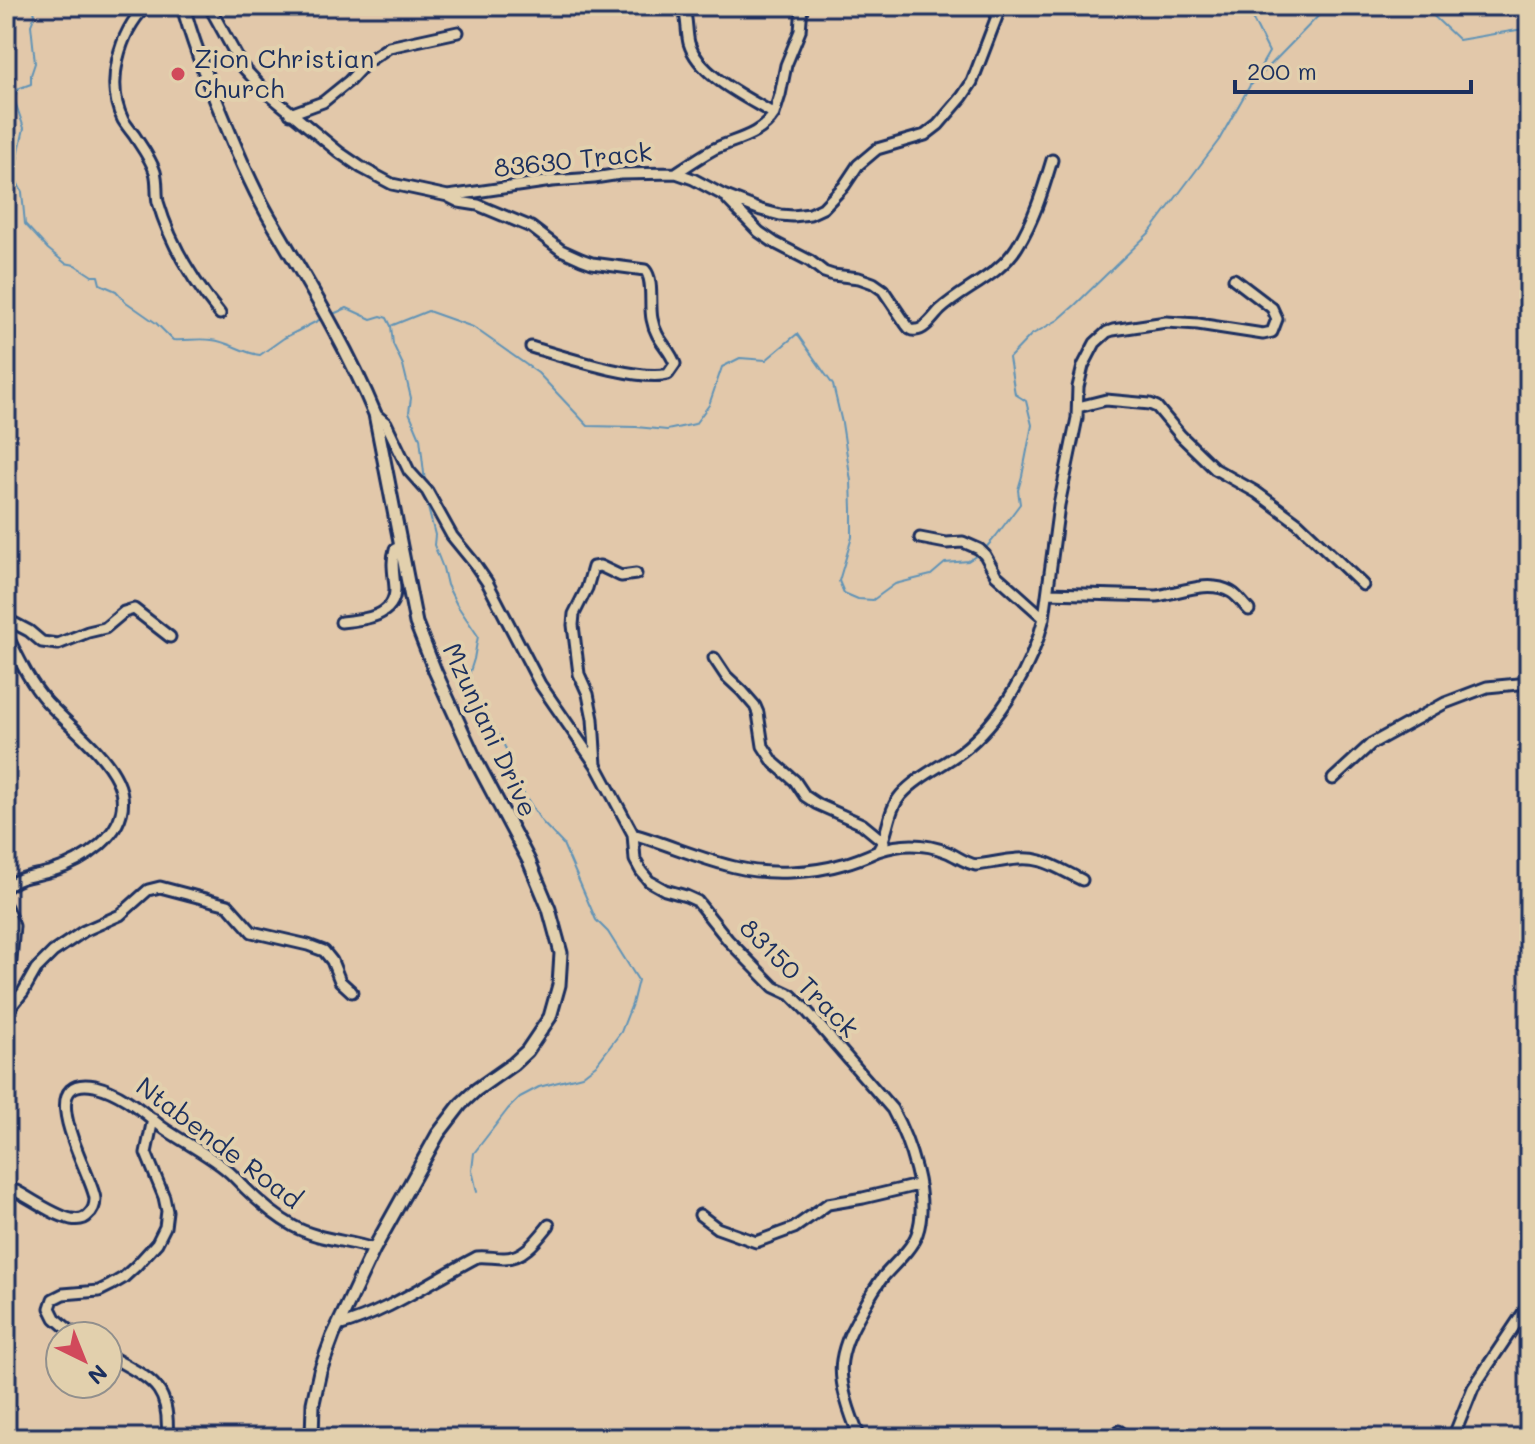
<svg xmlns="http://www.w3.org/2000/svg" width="1535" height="1444" font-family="Mali,sans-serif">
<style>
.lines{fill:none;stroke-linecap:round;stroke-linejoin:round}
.stream{stroke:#6193b6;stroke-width:2}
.minor-casing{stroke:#1b2f5e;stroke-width:15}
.major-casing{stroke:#1b2f5e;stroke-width:17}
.minor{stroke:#e2d0ad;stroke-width:9}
.major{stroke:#e2d0ad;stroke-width:11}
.poi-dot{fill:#d1495b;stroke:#e2d0ad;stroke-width:3}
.labels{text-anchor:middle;stroke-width:8;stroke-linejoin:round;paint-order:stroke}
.poi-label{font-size:26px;fill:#1b2f5e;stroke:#e2d0ad;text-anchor:start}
.street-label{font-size:26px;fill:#1b2f5e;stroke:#e2d0ad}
</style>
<rect width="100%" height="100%" fill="#e2c8aa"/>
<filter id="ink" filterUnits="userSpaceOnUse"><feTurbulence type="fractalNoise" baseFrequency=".0125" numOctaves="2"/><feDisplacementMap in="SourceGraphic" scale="16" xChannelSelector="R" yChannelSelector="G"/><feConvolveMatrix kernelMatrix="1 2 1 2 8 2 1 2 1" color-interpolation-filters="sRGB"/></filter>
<g filter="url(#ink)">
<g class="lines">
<path class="stream" d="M33,6l2,9 -4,10 4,38 -4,12v9l-11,4 -4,4 -2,7 10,29 -8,37v15l6,12 3,32 23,25 17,14 10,2 17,11h6l2,8 16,7 10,11 30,21 17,17c13,1 26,-2 39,0 18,2 30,13 48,15l24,-17 39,-20
M1423,6l36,34 70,-12
M1251,85l77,-79
M333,314l14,-6 24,11 10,-3 6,2 4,8 2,18 10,21 8,33 -2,14 11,26 5,44
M393,325l35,-14 45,16 65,46 50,53 48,1 31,3 28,-6 14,-19 13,-38 18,-9 26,2 31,-26 36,51 9,38 9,58 1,28v28l-13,44 5,12 14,6 15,1 22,-16 36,-9 14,-12 23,-2 11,-7
M425,496l10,39 -1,10 9,23 4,17 10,20 21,31 -4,23 -6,19 5,17 13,17 20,37 4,23 32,50 21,22 33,76 12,12 30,48 -6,24 -11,28 -25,33 -14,11 -43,11 -19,10 -12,12 -34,44 -2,17 5,22
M984,550l12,-14 24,-32 -2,-14 4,-14 10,-51 -6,-24 -11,-7 -6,-36 22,-23 27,-15 17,-15 75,-73 69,-92 50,-88 -23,-46"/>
<defs>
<path id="minor" d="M146,6c-27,27 -41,78 -23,114 3,5 7,10 11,15 7,11 17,24 21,37 3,10 1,21 3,30 12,42 35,79 62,112
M209,6l33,60 24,26 74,61 22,15 30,16 56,12 104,-15 42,-3 26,-4 56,-1 17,6 30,16 38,15 19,5 13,1 17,-2 13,-6 21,-22 14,-21 19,-16 48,-14 13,-10 24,-28 10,-15 29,-76
M290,114l33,-12 26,-21 19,-20 21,-14 69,-15
M774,114l6,-19 6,-30 14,-34 2,-25
M676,173c12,-8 25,-17 38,-24 22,-10 46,-13 60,-35 -28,-17 -75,-38 -85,-71 -3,-13 -1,-23 -6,-37
M449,197l10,5 19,3 53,22 30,23 20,9 11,4 53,7c9,10 4,34 7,49 4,22 17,28 23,45l-7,10c-28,8 -106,-18 -137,-27
M728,200l31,32 16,11 35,18 14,11 9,3 26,3 14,5 10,7 23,34c3,4 4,7 10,6 9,0 18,-14 24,-20 24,-22 59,-34 77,-63 17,-27 26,-57 35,-87
M1078,407l28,-7 44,4 7,3 24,29 34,33 41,23 42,31 65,62
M375,414l11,9 23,48 18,20 25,45 22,27 13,19 53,102 56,81 37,69 2,26 6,11 8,10 16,9 21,6 11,5 31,39 46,47 17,8 14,14 87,100c17,31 38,89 25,125 -6,16 -23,30 -34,43 -8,10 -14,21 -20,32 -9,16 -18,32 -21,51 -4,23 9,57 18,78
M920,538l26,5 17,-1 16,7 6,6 11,20 48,43
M1048,593l108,3c23,-3 52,-17 75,-4 7,4 12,12 18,18
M6,619l23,12 13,11 16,2 30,-12 17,-4 19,-16 10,-3 36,28
M341,622c22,-2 55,-5 54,-34 -1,-14 -4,-26 0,-39l6,-3
M6,633c12,24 23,49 41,69 36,39 114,88 53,143 -14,12 -31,21 -48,26 -15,5 -35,5 -46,17
M714,658l12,18 16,15 13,15 3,7 5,33 11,17 21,18 10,15 12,8 45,20 22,18
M596,765l-3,-46 -5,-25 -9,-20 -6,-49 1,-11 13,-26 6,-21 7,-1 21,10 15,-2
M1333,779l38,-35 74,-41 42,-16 42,-4
M633,834c35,10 69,26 106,34 30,7 74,5 104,-4 12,-3 24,-8 35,-13
M1082,880c-13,-6 -27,-15 -41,-19 -21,-6 -44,2 -65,4 -11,-2 -19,-9 -29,-13 -22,-9 -46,-9 -69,-1 11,-17 9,-40 23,-56 16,-18 41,-29 60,-43 40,-31 71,-85 83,-134l15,-113 18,-87 1,-31 5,-21 12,-23 12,-11 6,-2 53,-8 32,2 65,10 9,-2 5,-13 -5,-11 -38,-29
M6,907l8,19 -3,35 -5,20
M6,1013l17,-21 13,-23 17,-17 31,-21 36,-16 28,-25 12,-3 68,18 24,27 56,13 16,6 8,10 8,20 12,11
M6,1186c21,9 44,28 65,33 6,1 13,1 17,-4 5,-4 7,-10 7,-16 -1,-21 -66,-125 0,-113 26,6 47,25 67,41 21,15 46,27 66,44 6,5 11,11 17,17 14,14 30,28 48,38 25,14 54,14 81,23
M700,1215l17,13 39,14 38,-14 34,-24 35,-6 55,-13
M338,1326c50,-14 93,-45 139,-69 9,-1 17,1 26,1 20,1 34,-18 46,-33
M76,1336l-21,-18 -5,-10 3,-9 10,-5 36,-3 12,-6 12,-7 13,-12 21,-23 8,-16 2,-16 -3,-14 -18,-44 7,-34
M108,1355c42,25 63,28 59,83
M1119,1431l9,7
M1453,1438l20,-50 56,-84"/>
<path id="major" d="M183,6c10,38 24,73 39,109 14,34 28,68 46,100 38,65 78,129 107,199l41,209 19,48 41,90 53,100 20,48 12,44 -2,32 -9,32 -23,34 -14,13 -37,26 -15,14 -23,30 -64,115 -41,87 -13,35 -7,32 -1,35"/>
</defs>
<use href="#minor" class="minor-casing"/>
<use href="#major" class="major-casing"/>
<use href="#minor" class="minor"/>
<use href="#major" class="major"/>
</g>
</g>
<circle class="poi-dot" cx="178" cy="74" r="8"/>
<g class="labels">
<g class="poi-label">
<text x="194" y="68">Zion Christian<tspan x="194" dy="30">Church</tspan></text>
</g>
<g class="street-label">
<text transform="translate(573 160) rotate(-6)" y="9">83630 Track</text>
<text transform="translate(490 730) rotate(65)" y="9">Mzunjani Drive</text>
<text transform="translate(799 978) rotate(45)" y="9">83150 Track</text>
<text transform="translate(219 1143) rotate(37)" y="9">Ntabende Road</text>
</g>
</g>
<rect width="1535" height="1444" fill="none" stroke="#e2d0ad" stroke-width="32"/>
<rect x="16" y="16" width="1503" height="1412" fill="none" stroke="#1b2f5e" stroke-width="3" filter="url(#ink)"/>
<g transform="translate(84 1360) rotate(137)"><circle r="38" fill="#e2d0ad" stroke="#92908d" stroke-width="2"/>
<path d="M0-6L14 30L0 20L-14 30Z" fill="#d1495b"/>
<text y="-12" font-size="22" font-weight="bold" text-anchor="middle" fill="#1b2f5e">N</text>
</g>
<path d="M1235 80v12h236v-12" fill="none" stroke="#1b2f5e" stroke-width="4"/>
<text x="1247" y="80" font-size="24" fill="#1b2f5e" stroke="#e2d0ad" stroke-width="6" paint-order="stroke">200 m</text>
</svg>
